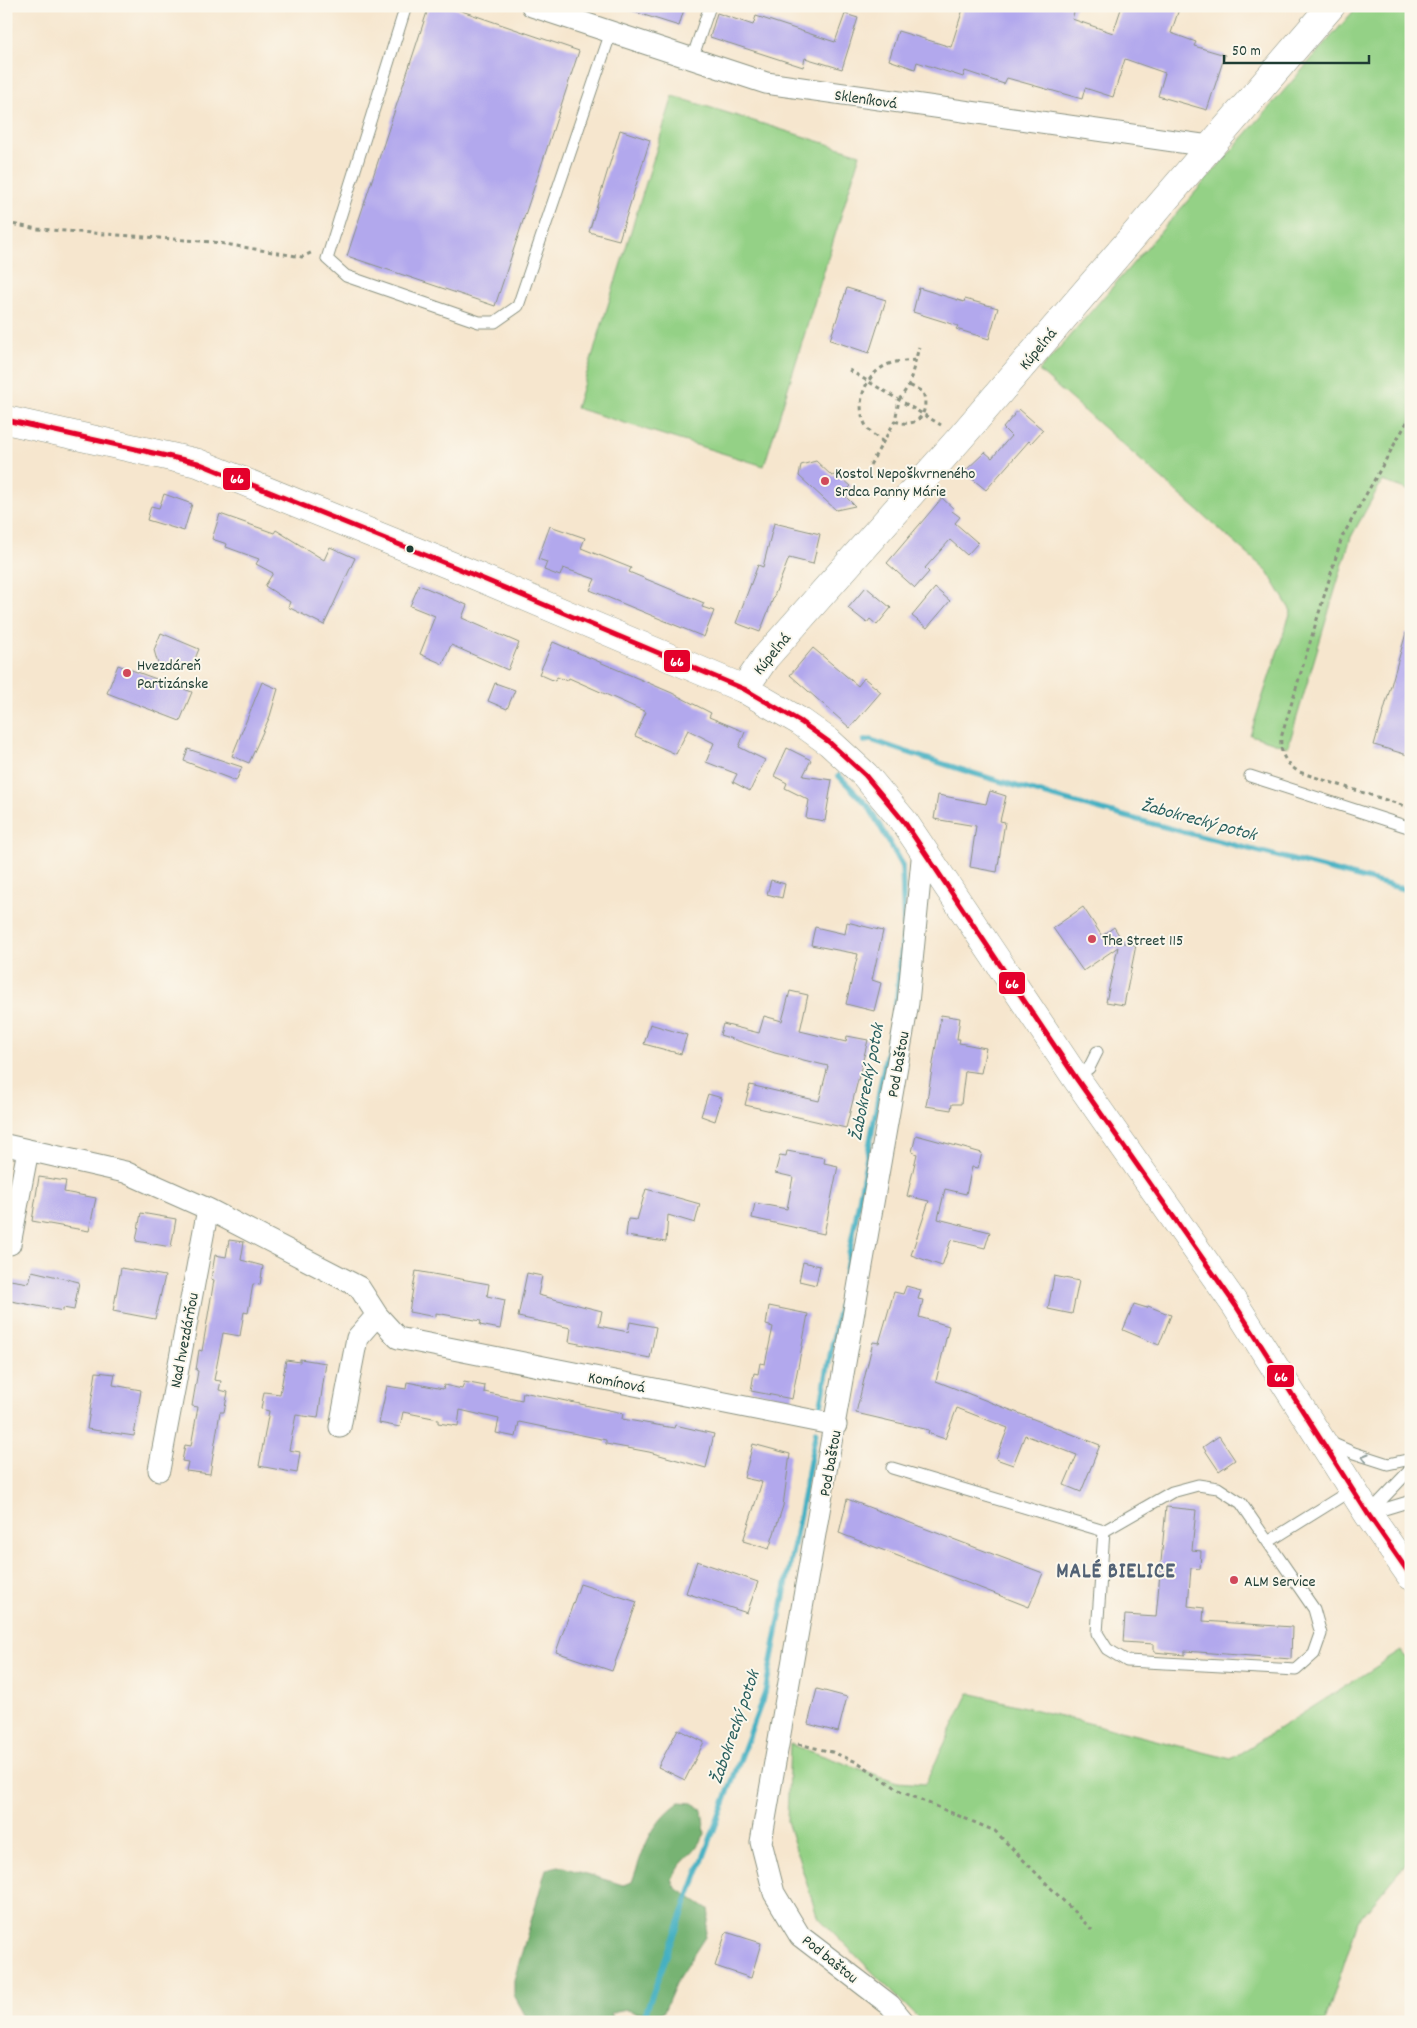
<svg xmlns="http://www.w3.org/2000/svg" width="1417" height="2028" font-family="Dekko,sans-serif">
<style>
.green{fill:#94d186;stroke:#5a875d}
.forest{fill:#77b373;stroke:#4b7854}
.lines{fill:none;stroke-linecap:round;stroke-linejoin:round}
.stream{stroke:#44b0c2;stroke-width:5.5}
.building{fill:#b2a8ed}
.service-casing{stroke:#8a9281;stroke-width:13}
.minor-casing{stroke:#8a9281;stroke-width:23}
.tertiary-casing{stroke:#8a9281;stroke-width:29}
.primary-casing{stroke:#8a9281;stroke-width:29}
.path{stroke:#8a9281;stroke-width:3;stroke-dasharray:4 4;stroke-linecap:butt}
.service{stroke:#fff;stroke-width:11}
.minor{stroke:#fff;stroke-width:21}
.tertiary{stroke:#fff;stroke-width:28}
.primary{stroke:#fff;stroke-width:28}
.bus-1-casing{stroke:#fbf7ec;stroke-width:9}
.bus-1{stroke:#e4002b;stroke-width:5}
.oneway{stroke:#8f9e9a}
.poi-dot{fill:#d1495b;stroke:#fbf7ec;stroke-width:2}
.bus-dot{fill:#1f3d34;stroke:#fbf7ec;stroke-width:2}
.labels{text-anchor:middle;stroke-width:4;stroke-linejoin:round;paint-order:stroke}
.street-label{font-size:16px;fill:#1f3d34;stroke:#fbf7ec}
.poi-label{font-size:16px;fill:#1f3d34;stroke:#fbf7ec;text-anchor:start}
.water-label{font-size:18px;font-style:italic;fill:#2a605f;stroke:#fbf7ec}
.district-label{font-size:21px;font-weight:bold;letter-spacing:1px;fill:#526275;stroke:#fbf7ec}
.line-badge{stroke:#fbf7ec;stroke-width:2}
.badge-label{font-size:14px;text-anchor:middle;font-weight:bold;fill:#fff}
</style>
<rect width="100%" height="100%" fill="#fbf7ec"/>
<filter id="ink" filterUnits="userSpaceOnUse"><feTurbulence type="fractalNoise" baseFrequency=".02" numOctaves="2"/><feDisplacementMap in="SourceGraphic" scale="10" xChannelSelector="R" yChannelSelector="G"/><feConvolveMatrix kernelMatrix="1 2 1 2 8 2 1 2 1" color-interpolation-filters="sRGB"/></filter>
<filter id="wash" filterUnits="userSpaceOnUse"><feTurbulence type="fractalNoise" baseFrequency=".0096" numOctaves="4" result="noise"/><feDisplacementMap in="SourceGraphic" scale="20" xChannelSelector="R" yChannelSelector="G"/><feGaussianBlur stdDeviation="1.12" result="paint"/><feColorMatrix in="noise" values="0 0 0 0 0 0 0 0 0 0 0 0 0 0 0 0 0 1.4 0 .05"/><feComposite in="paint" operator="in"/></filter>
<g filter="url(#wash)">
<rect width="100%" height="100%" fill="#f6e6ce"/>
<path class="green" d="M1358,6h53v485l-29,-10 -31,56 -63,210 -38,-12 41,-124 -24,-40 -228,-200z
M673,96l187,58 -96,312 -188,-58z
M1401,1651l10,14v192l-53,64 -33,101h-403l-105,-106 -30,-95 3,-77 107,38 28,2 44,-91 262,66z"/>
<path class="forest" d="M680,1802l12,1 10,6 3,25 -10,15 -15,16 -8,15 4,8 32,21 1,7 -4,21 -26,40 -16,36h-25l-11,-3 -16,3 4,9h-86l-15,-27v-15l32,-111 13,-3 64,19 9,-3c12,-33 17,-58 48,-80z"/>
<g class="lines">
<path class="stream" d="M864,741l7,-1c176,61 360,103 540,151
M820,1410l77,-413 7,-68 -2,-64 -33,-58 -30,-31
M642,2022l123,-329 51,-262"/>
</g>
<g id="blocks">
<path class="building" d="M429,6h18l132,45 -84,255 -148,-50z
M629,6h56l-6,20 -51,-16z
M964,6h112l-4,13 41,14 9,-27h58l-9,27 25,9 -2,4 31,9 -18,55 -49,-14 7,-23 -40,-14 -12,38 -28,-9 -3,11 -75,-21 -3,6 -39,-13 -2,6 -46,-15 -2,7 -26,-9 9,-29 53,16z
M717,13l36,12 3,-9 79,26 10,-28 13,4 -16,51 -37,-11 -2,9 -93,-30z
M620,130l30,10 -31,100 -30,-8z
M847,288l39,12 -17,53 -39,-13z
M919,288l45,14 1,-3 33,9 -9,31 -33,-10 2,-3 -45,-14z
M1019,409l24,21 -12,13 -2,-2 -43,49 -22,-18 21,-20 7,6 19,-22 -8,-8z
M816,461l16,15 5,-2 14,12 -5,5 3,3 -3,3 9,9 -19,4 -37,-34 2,-11z
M164,494l28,10 -8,27 -37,-11 4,-14 8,2z
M942,498l12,11 -2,2 8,6 -5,6 23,20 -11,12 -17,-15 -25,28 4,4 -14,16 -28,-25z
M220,514l54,19 2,-3 48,30 6,-13 25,11 -31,67 -36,-18 2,-5 -25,-16 8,-13 -17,-9 3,-5 -33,-12 1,-3 -15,-5z
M774,523l46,11 -7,30 -24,-6 -29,74 -24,-9 22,-58 5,2z
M550,526l35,12 -4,10 50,20 -2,4 75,31 -2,4 12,4 -10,26 -114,-47 5,-11 -32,-11 -3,8 -16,-6 3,-8 -9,-3z
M419,585l48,20 -5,13 57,25 -11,27 -57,-25 -8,19 -23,-10 15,-38 -25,-10z
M866,587l25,21 -14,17 -7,-6 -3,4 -19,-15z
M935,588l15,13 -23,27 -15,-12z
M161,633l38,16 -7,17 -32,5 -6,-21z
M1406,633h5v123l-37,-11z
M553,642l119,51 39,20 -2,4 36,15 -6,15 26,13 -15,31 -17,-9 4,-8 -31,-12 8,-19 -26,-13 -12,24 -41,-18 11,-24 -77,-34 -2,3 -10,-4 -2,4 -16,-7z
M813,648l45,38 6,-8 17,14 -31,36 -60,-53z
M118,665l74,27 -12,29 -73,-28z
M262,682l16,7 -8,27 -21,47 -17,-7z
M495,683l20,7 -8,19 -19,-8z
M787,748l24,12 -8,16 29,4 -7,41 -19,-3 3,-18 -24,-12 2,-5 -13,-7z
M188,749l54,18 -6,14 -52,-20z
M990,791l16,5 -6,25 5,1 -8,50 -27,-5 6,-41 -42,-7 4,-24 48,9z
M771,880l14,4 -3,14 -15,-4z
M1083,907l19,29 12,-9 10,16 12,2 -12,60 -18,-3 12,-55 -35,24 -30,-43z
M847,922l36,9 -11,49 9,3 -7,28 -28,-7 12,-50 -47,-9 4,-18 30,7z
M790,991l18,4 -8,36 46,11 1,-6 21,4 -22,88 -101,-23 5,-20 69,16 9,-35 -53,-13 -55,-18 3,-11 36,9 5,-17 18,5z
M941,1015l19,3 -3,21h3l-1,4 27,5 -5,25 -16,-2 -4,33h-9l-1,6 -25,-4z
M650,1024l37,11 -6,19 -37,-10z
M708,1094l14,4 -7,23 -14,-5z
M916,1135l66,18 -4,15 -6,-1 -6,27 -21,-5 -7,30 52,13 -5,16 -34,-8 -9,26 -31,-11 18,-54 -22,-5 10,-42 -5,-2z
M787,1151l38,7 -1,5 14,3 -14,68 -72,-16 3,-15 32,6 6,-32 -18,-4 5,-18 6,1z
M39,1177l27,4 -2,11 32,6 -7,33 -57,-10z
M646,1189l54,15 -5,19 -27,-8 -2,27 -40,-6 2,-17 9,1z
M141,1213l35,6 -5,28 -35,-6z
M229,1240l15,2 -3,18 22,6 -3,19 -7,-1 -5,29 -4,-1 -4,24 -17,-3 -9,47 7,1 -2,9 9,2 -4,20h-4l-10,62 -24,-3 2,-9 -6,-1 3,-16 6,1 7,-39 -6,-1 6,-35 -2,-1 3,-20 3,1 12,-71 -3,-1 4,-24 11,2z
M803,1262l17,4 -4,19 -17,-4z
M121,1268l44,8 -10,43 -42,-8z
M32,1271l47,11 -5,28 -11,-2v3l-57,-11 4,-20 19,3z
M416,1271l73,13 -2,12 18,4 -5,29 -20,-4 1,-4 -45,-8v4l-27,-5z
M527,1273l15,3 -4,19 64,16 -3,15 29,6 2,-10 26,5 -6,31 -81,-16 2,-14 -53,-11z
M1054,1276l25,5 -7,33 -24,-5z
M906,1286l15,4 -3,9 5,1 -4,17 30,9 -13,55 164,64 -19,47 -17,-7 13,-30 -52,-20 -12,30 -17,-6 12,-31 -51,-20 -12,31 -17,-6 1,-3 -73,-17 17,-71 6,1 15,-51 9,2z
M1134,1304l13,4 1,-2 23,9 -12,30 -36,-15z
M769,1306l39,8 -16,85 -41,-8 3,-18 4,1 2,-11 5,1 8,-37 -7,-2z
M300,1359l26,4 -8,55 -22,-3 -7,35 11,2 -3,21 -38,-7 10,-55 -8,-2 3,-17 16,2 6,-34 14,2z
M96,1372l19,2 -2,11 28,5 -7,46 -47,-7z
M407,1382l36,7 1,-4 18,4 2,-7 21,4 -1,6 38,8 1,-8 100,21 -1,6 52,9 1,-3 39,9 -8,34 -57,-16 -43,-8v-4l-87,-18 -3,15 -20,-4 3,-14 -39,-9 -2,16 -20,-3v-4l-35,-7 -3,15 -21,-4 8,-37 19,3z
M1219,1436l16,24 -16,11 -16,-24z
M753,1444l37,10 -7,52 -14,43 -26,-8 19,-59 -18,-4z
M847,1499l196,74 -14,34 -190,-74z
M1166,1507l30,3 -4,40 9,1 -1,18 -9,-1 -3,38 16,2 -1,13 89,6 -1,32 -106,-8v4l-31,-3v-8l-31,-2 2,-27 31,2z
M697,1561l61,21 -11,31 -61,-20z
M580,1584l57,18 -25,69 -56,-19z
M817,1689l30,8 -9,35 -30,-8z
M678,1729l26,13 -19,38 -27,-13z
M726,1932l35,11 -10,35 -36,-12z"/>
</g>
</g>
<g filter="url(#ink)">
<use href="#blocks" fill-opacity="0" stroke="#8a9281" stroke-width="1"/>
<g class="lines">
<defs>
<path id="service" d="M406,6l-79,253 19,17 133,46h16l23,-16 93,-274
M692,59l18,-53
M1250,776l161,52
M1076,1078l13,-10 8,-16
M1329,1442l25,11 34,11 23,-5
M892,1468l212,63 68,-39 26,-7 20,3 23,15 73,106 7,25 -7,20 -18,16 -169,-9 -20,-12 -10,-16 7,-102
M1368,1514l43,-45
M1368,1514l43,-13
M1268,1542l85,-53"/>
<path id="minor" d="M532,6l234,77 443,63
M6,1145l119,27 83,37 151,78 18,28 21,23 438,87
M10,1244l18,-94
M340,1427l17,-89 20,-23
M159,1470l49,-261
M904,2022l-14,-17 -90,-69 -26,-43 -13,-51 147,-839 15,-154"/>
<path id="tertiary" d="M744,689l21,-31 196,-221 370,-431"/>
<path id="primary" d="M6,420l192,43 264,107 282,119 57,33 28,20 36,33 40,48 171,255 160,228 132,208 43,62"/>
</defs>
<use href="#service" class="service-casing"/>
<use href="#minor" class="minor-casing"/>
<use href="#tertiary" class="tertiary-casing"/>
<use href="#primary" class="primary-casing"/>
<path class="path" d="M6,223l32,6 175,13 89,15 11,-5
M849,370l92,55
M1411,415l-69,122 -61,201c-1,16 4,25 18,34l112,36
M895,421c22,8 35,-7 28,-29l-14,-7
M883,442c-6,-5 -13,-9 -17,-16 -12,-22 -1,-53 23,-62 7,-3 18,-3 27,-4
M870,465l25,-44 4,-21 10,-15 10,-38
M798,1744l34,8 27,11 43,29 93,39 97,99"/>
<use href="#service" class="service"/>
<use href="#minor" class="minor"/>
<use href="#tertiary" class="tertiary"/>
<use href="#primary" class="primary"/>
<defs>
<path id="bus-1" d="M6,420l192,43 264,107 282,119 57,33 28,20 36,33 40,48 171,255 160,228 132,208 43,62"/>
</defs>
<use href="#bus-1" class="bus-1-casing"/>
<use href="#bus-1" class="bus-1"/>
</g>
<defs><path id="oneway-chevron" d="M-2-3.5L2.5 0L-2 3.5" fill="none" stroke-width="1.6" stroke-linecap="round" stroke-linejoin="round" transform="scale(1.25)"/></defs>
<use class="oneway" href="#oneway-chevron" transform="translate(1365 1457) rotate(-163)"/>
</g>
<g class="poi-dot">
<circle cx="825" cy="481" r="5"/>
<circle cx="127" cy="673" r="5"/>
<circle cx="1092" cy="939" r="5"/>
<circle cx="1234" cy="1580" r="5"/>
</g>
<circle class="bus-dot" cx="410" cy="549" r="4.5"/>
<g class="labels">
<g class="street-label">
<text transform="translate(866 98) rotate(8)" y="6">Skleníková</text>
<text transform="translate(1037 348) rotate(-50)" y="6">Kúpeľná</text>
<text transform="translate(771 653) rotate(-50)" y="6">Kúpeľná</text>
<text transform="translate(897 1064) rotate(-80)" y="6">Pod baštou</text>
<text transform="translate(183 1340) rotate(-79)" y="6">Nad hvezdárňou</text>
<text transform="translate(617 1381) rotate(11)" y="6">Komínová</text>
<text transform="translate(829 1463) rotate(-80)" y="6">Pod baštou</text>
<text transform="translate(831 1958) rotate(39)" y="6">Pod baštou</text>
</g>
<g class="poi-label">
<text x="835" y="478">Kostol Nepoškvrneného<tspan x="835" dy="18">Srdca Panny Márie</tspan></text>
<text x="137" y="670">Hvezdáreň<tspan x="137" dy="18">Partizánske</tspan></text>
<text x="1102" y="945">The Street 115</text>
<text x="1244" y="1586">ALM Service</text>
</g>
<g class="water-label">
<text transform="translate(1199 819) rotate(15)" y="6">Žabokrecký potok</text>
<text transform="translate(866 1082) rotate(-79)" y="6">Žabokrecký potok</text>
<text transform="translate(734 1727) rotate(-71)" y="6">Žabokrecký potok</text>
</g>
<g class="district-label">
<text x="1116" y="1577">MALÉ BIELICE</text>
</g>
</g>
<g class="line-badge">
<rect x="222" y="467" width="29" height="24" rx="5" fill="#e4002b"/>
<rect x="663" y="649" width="28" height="24" rx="5" fill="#e4002b"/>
<rect x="998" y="971" width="28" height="24" rx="5" fill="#e4002b"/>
<rect x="1266" y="1364" width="29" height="24" rx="5" fill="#e4002b"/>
</g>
<g class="badge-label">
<text x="237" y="483">66</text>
<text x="677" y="666">66</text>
<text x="1012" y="988">66</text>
<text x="1281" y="1381">66</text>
</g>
<rect width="1417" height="2028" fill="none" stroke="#fbf7ec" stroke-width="25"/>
<path d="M1224 55v8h145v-8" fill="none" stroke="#1f3d34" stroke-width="2.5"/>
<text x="1232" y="55" font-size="15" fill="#1f3d34" stroke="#fbf7ec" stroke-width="4" paint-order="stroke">50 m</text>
</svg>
